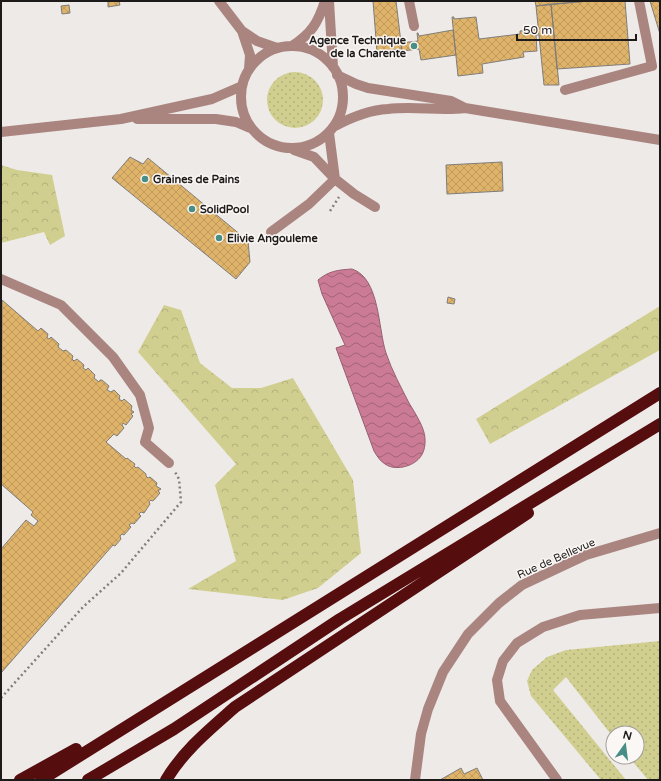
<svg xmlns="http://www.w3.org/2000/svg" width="661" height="781" font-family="'Varela Round',sans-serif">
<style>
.green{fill:url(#green-dots)}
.forest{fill:url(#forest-crowns)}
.water{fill:url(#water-waves);stroke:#975e70}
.building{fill:url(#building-cross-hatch);stroke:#7f7d7a}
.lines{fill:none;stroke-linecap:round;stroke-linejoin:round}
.path{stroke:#817e7d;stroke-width:2.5;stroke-dasharray:2 3;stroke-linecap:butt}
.minor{stroke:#aa8580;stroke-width:10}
.highway{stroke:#560d0e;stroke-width:12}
.poi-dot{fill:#488e87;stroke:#fbf7f5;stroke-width:1.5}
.labels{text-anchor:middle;stroke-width:3;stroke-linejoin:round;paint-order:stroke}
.poi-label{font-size:11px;font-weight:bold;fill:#1d1b1a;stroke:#fbf7f5;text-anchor:start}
.street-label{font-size:11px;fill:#1d1b1a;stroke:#fbf7f5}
</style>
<defs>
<pattern id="green-dots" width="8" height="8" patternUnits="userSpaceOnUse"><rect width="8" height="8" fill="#d1cf8f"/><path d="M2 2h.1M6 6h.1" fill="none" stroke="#b3b17b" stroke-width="1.8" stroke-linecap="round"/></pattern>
<pattern id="forest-crowns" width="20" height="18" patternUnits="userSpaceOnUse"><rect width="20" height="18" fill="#d1cf8f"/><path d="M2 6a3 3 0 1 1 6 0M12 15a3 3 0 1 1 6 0" fill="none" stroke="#b3b17b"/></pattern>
<pattern id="water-waves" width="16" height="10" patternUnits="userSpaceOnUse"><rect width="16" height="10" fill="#cb7b95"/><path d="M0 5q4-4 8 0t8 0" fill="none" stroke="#a46479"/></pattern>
<pattern id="building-cross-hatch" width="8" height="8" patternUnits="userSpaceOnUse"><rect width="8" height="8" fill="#dfb46a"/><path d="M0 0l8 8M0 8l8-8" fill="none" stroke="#bf9a5b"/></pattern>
</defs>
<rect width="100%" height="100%" fill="#eeeae8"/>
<path class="green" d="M267 100a28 28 0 1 1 56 0a28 28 0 1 1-56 0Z
M660,641v139h-12l-19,-23h8v-24h-24v4l-47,-60 -13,13 73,90h-25l-70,-84 -4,-15 5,-11 15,-13 19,-7z"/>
<path class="forest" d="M1,165l16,5 35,5 13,61 -15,9 -6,-13 -43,11z
M164,305l17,5 19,53 32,25h29l32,-10 60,102 8,73 -43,35 -35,12 -95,-11 48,-28 -21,-76 21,-21 -98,-112z
M660,306v44l-170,94 -14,-25z"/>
<path class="water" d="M352,269c28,9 26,60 34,84 6,18 15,34 23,50 6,10 16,25 16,36 1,16 -8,25 -22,28 -7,1 -12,1 -18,-3 -5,-3 -8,-8 -11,-13l-38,-103 9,-3 -23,-51 -4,-14c11,-9 19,-10 34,-11z"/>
<path class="building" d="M108,1h11l1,4 -12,2z
M373,1h23l6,50 -3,1v-3l-22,3z
M535,1h54l-53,5z
M589,1h36l5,63 -73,5 -6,-65z
M650,1h10v33z
M551,4l8,81h-15l-8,-79z
M69,5l1,8 -8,1 -1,-8z
M452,17h2v2l22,-2 3,22 41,-5v-3l18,-2v6h-2l1,16 -14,1 1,5 -42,7 1,9 -25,3z
M453,30l3,25 -35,5 -2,-11 -17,2 -1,-8 17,-2 -1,-8h1l1,3z
M130,157l13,7 5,-6 100,83 2,21 -14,17 -124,-101z
M502,162l1,29 -56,3 -1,-29z
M448,297l7,2 -1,5 -7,-1z
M2,300l36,31 3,-3 7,6 -1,4 2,1 2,-2 8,7 -1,3 5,4 3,-1 7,6 -1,3 2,2 3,-2 7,6 -1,3 3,2 2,-2 7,7 -1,3 5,4 1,-2h2l7,6 -2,4 4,2 3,-2 6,6 -1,3 3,2 2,-2 8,7 -1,4 3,2 -3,2 2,2 -7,9 -3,-2 -1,2 2,3 -7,8 -3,-2 -8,8 20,17 1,-1 8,6 -1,2 2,2 2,-1 8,7v2l2,2 2,-1 7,6 -1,3 5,3 -3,2 2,2 -6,7 -2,1 -1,-1 -2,2 1,2 -6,9 -3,-1 -2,2 2,2 -7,8 -2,-1 -3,2 2,2 -7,8 -2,-1 -2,2 1,3 -6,7 -2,-1 -112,128v-124l25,-29 8,6 4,-5 -7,-6 2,-3 -32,-28z
M461,768l3,6 13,-6 6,12h-43z"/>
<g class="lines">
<path class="path" d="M330,211l9,-14
M1,698l82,-91 38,-34 60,-71 -2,-23 -4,-7"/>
<path class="minor" d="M219,1l23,30 15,10 20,7
M329,1l4,66
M409,1l5,25
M242,31l8,24 -1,14
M292,46c19,-12 26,-23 33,-45
M241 97a51 51 0 1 1 102 0a51 51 0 1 1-102 0Z
M337,75l19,9 12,4 83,13 14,7 195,32
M565,90l87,-24 -13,-65
M137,119h79l20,3 14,6
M335,126c17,-9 34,-16 53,-17 26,-3 52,2 77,-1
M1,132l120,-13 91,-20 30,-13
M329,133l6,46
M294,150l20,7 21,22 19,15 21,13
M271,232l38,-28 26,-25
M1,279l60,26 52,52 27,38 9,33 -4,14 24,21
M415,780l6,-46 7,-25 15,-37 25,-38 31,-31 23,-18 64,-30 74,-22
M557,780l-57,-79 -3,-21 6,-19 14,-18 26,-16 37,-12 80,-7"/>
<path class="highway" d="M20,780l56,-31
M41,780l619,-387
M88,780l86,-51 166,-110 320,-195
M166,780c18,-30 43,-50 69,-73l293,-194"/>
</g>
<g class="poi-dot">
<circle cx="414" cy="46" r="4"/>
<circle cx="145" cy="179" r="4"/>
<circle cx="192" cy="209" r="4"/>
<circle cx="219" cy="238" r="4"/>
</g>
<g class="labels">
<g class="poi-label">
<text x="406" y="44" text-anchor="end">Agence Technique<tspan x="406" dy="13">de la Charente</tspan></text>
<text x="153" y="183">Graines de Pains</text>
<text x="200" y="213">SolidPool</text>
<text x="227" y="242">Elivie Angouleme</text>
</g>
<g class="street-label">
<text transform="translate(556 558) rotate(-24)" y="4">Rue de Bellevue</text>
</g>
</g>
<rect width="661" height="781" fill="none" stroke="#1d1b1a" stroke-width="4"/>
<g transform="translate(625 745) rotate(14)"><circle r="19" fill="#fbf7f5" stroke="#a29f9d"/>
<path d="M0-3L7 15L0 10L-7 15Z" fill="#488e87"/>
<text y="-6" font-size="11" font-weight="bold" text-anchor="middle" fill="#1d1b1a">N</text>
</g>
<path d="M517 34v6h119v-6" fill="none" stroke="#1d1b1a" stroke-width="2"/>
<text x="523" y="34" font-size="12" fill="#1d1b1a" stroke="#fbf7f5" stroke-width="3" paint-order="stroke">50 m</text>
</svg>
